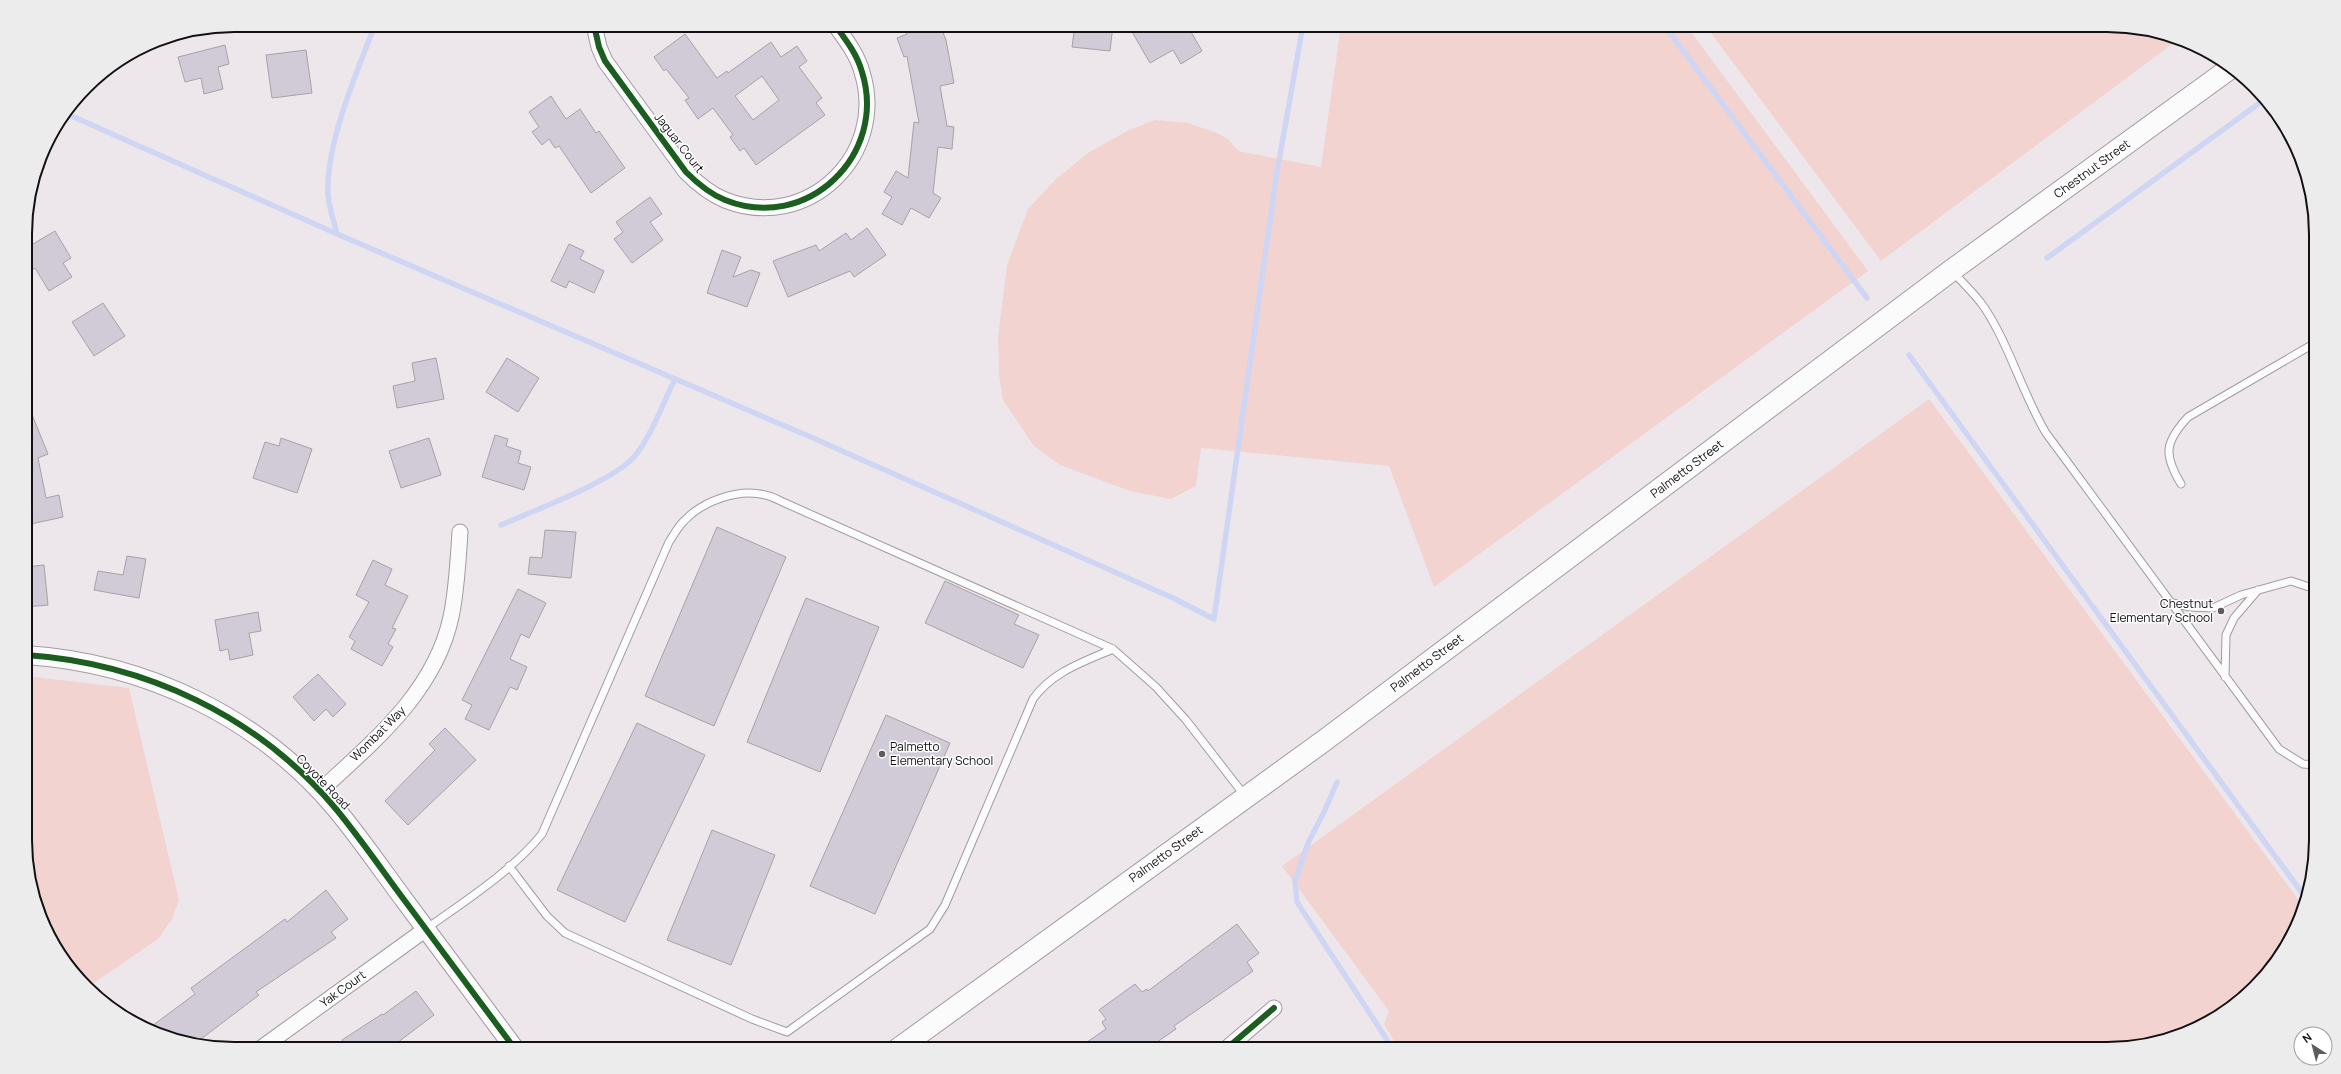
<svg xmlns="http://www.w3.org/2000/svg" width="2341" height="1074" font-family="Manrope,sans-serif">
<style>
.green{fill:#f2d3d0}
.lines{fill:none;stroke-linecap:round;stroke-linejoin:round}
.stream{stroke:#cfd6f4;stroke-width:5.5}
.building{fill:#d1cbd7;stroke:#a6a2a6;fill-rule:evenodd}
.service-casing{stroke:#a09ca0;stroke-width:9}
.minor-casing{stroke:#a09ca0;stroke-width:17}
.tertiary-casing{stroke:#a09ca0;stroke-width:20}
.secondary-casing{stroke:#a09ca0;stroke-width:23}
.service{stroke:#fcfbfc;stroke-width:7}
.minor{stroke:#fcfbfc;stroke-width:15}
.tertiary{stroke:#fcfbfc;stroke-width:18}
.secondary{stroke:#fcfbfc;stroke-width:21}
.cycleway-casing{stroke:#fff;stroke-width:8}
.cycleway{stroke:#1b5e20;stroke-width:6}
.poi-dot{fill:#5f5b5f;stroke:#fff;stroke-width:1.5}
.labels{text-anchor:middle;stroke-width:3;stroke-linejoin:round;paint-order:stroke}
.street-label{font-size:12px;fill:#131013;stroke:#fff}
.poi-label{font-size:12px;fill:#131013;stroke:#fff;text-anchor:end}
.rim{fill:none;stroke:#131013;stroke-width:2}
</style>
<rect width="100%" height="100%" fill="#ede7ec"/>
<path class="green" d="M1341,25h345l182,246 -434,316 -45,-121 -188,-18 -5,38 -25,13 -41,-8 -70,-26 -26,-19 -31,-46 -4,-26 -1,-37 9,-72 21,-56 27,-29 33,-27 39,-22 28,-11 33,3 29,10 11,6 10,12 83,16z
M1705,25h402l72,14 -298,222z
M1929,399l374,507 -3,14 -27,47 -50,47 -49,24 -54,11h-721l-15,-25 5,-13 -107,-145z
M26,676l103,12 50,212 -7,19 -14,20 -70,48 -20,-20 -27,-47 -14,-52z"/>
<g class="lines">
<path class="stream" d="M1664,25l203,273
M67,114l270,120 476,204 360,160 41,21 62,-441 27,-153
M337,234c-3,-13 -8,-26 -9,-39 -3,-49 29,-124 47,-170
M2047,258l218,-159
M1909,355l396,542
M501,525c32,-14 112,-44 133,-68 16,-18 30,-56 41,-78
M1337,782l-12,28 -17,33 -13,38 2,21 96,147"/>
</g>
<path class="building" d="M904,25h36l6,15 8,43 -14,3 7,40 7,1 -2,22 -14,-2 -5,46 8,5 -12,20 -18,-10 -9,17 -20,-11 10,-17 -8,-5 12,-21 12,7 6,-56 5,1 -12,-67 -3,1 -7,-19 10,-4z
M1075,25h38l-3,26 -38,-4z
M1140,25h47l15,26 -21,13 -8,-14 -23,13 -19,-33z
M685,34l32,44 10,-7 1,2 43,-31 10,15 16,-11 10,15 -8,6 23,31 -6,5 9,12 -69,50 -12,-17 -4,3 -10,-14 3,-2 -20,-27 -15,11 -13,-19 4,-2 -23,-29 -2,2 -10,-14zM762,76l17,24 -26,20 -18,-24z
M225,45l4,19 -11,3 5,22 -19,5 -3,-16 -16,4 -7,-25z
M306,50l6,43 -40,5 -6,-43z
M551,96l15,23 14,-10 16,24 3,-2 26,37 -34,25 -32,-47 -4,2 -6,-9 -7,6 -10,-13 7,-5 -10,-15z
M650,197l12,17 -12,8 13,18 -31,23 -18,-24 9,-7 -7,-10z
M867,228l19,27 -32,22 -4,-6 -62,26 -15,-36 43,-16 3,6 27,-18 5,7z
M55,231l16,27 -8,5 9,14 -23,14 -14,-23 -9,6v-26z
M569,244l15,7 -4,8 24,12 -10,22 -25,-12 -3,7 -15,-7z
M722,250l19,7 -8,20 18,-7 9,3 -13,34 -40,-14z
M103,303l22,33 -31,20 -22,-34z
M436,358l8,41 -47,9 -4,-22 22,-5 -3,-18z
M507,358l32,20 -21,34 -32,-20z
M26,400l22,54 -10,4 8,40 13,-3 4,22 -37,8z
M495,435l13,4 -2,7 15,5 -3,12 13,4 -7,23 -42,-13z
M281,438l31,11 -15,44 -44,-15 12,-36 14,4z
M429,438l12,37 -40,13 -12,-37z
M717,527l69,30 -72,169 -69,-30z
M545,530l31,2 -5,46 -43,-4 2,-17 12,1z
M127,556l19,3 -7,39 -45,-8 4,-19 25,4z
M373,560l19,9 -7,16 23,11 -16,32 4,1 -8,15 5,3 -11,19 -31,-17 4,-8 -6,-4 20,-35 -13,-7z
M44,565l4,40 -22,2v-40z
M945,581l74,34 -5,9 25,11 -16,33 -98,-45z
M518,589l28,14 -17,35 -8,-4 -11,25 17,8 -10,23 -7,-3 -21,43 -24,-11 7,-14 -10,-5z
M806,598l73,29 -59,145 -73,-30z
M258,612l3,19 -12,2 4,22 -23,5 -2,-11 -8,2 -5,-31z
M318,674l28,30 -13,13 -7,-8 -12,12 -21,-24z
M886,715l64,28 -75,171 -65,-28z
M637,723l68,32 -80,167 -68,-32z
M445,728l31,32 -68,65 -23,-24 50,-51 -6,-6z
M712,830l63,25 -44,110 -64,-25z
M326,890l22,29 -17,13 5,6 -80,54 3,3 -62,47 -43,-9 -6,-4 47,-35 -4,-6 94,-69 2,3z
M1237,924l22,29 -12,9 6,9 -79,55 2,3 -29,20h-70l29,-20 -4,-7 4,-3 -7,-9 36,-26 7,8 5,-3 1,2z
M416,991l18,24 -45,34h-41l-6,-9 40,-26 1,1z"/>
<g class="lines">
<defs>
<path id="service" d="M1953,272c10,11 22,22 31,35 26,39 38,86 62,126l233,316 24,15 13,1
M2181,484c-18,-30 -16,-42 7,-67l127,-74
M2168,602l22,5 23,1 28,-13 50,-14 24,8
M2225,677l1,-42 8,-17 24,-28
M509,866l38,50 18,17 187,86 35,13 143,-103 15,-24 88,-206c19,-27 50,-37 80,-50
M426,929c40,-29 85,-57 116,-95l127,-292c5,-7 9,-16 16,-22 18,-19 54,-32 80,-25 7,1 13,5 20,8l328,146 43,38 30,33 59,76"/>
<path id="minor" d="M594,25l5,22 6,14 81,111c11,11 24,22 39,28 82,33 163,-45 137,-128 -5,-18 -16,-32 -27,-47
M320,791c53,-49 115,-99 131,-174 6,-28 7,-57 9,-85
M260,1049l166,-120
M1226,1049l48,-41"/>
<path id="tertiary" d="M26,655c119,8 232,61 310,154 24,29 46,61 69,92 37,49 73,99 110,148"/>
<path id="secondary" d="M898,1049l427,-309 627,-470 280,-203"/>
</defs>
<use href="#service" class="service-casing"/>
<use href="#minor" class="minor-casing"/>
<use href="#tertiary" class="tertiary-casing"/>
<use href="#secondary" class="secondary-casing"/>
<use href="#service" class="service"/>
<use href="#minor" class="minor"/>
<use href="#tertiary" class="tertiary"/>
<use href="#secondary" class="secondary"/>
<defs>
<path id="cycleway" d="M594,25l5,22 6,14 81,111c11,11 24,22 39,28 82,33 163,-45 137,-128 -5,-18 -16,-32 -27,-47
M26,655c119,8 232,61 310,154 24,29 46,61 69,92 37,49 73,99 110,148
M1226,1049l48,-41"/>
</defs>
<use href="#cycleway" class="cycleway-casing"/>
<use href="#cycleway" class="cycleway"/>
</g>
<g class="poi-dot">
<circle cx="2221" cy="611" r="4"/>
<circle cx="882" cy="754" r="4"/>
</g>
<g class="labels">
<g class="street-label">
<text transform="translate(679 143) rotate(52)" y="4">Jaguar Court</text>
<text transform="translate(2092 169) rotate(-36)" y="4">Chestnut Street</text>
<text transform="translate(1687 469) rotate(-37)" y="4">Palmetto Street</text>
<text transform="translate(1427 663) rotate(-37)" y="4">Palmetto Street</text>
<text transform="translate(378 734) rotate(-45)" y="4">Wombat Way</text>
<text transform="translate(323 782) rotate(46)" y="4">Coyote Road</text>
<text transform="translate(1166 854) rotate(-36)" y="4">Palmetto Street</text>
<text transform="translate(343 989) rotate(-36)" y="4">Yak Court</text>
</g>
<g class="poi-label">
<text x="2213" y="608">Chestnut<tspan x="2213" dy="14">Elementary School</tspan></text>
<text x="890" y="751" text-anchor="start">Palmetto<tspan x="890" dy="14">Elementary School</tspan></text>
</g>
</g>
<path d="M0 0H2341V1074H0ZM234 32H2107A202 202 0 0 1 2309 234V840A202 202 0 0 1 2107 1042H234A202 202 0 0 1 32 840V234A202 202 0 0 1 234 32Z" fill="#ececec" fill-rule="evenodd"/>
<path class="rim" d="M234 32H2107A202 202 0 0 1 2309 234V840A202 202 0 0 1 2107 1042H234A202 202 0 0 1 32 840V234A202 202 0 0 1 234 32Z"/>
<g transform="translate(2313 1046) rotate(324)"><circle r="19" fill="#ffffff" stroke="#a19fa1"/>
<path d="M0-3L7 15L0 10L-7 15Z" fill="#5f5b5f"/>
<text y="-6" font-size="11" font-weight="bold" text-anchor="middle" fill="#131013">N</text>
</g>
</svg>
